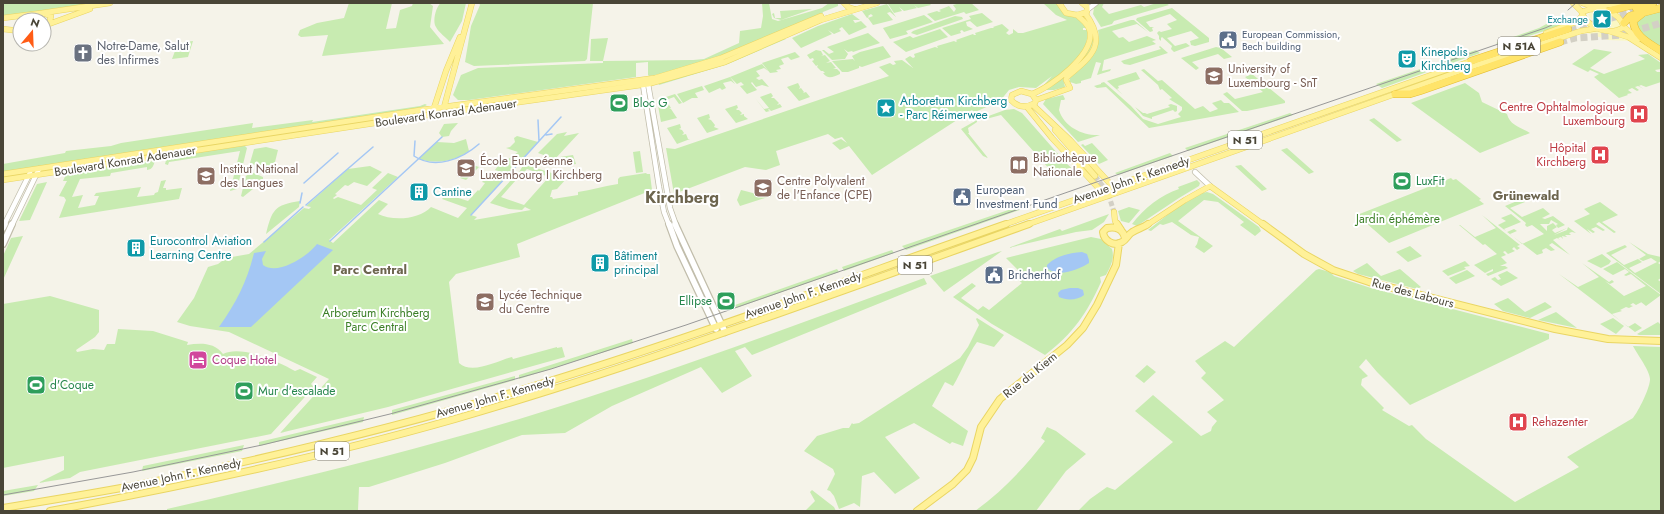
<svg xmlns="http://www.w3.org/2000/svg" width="1664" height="514" font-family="Jost,sans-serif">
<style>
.green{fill:#c8ebb1}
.sand{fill:#faf7c4}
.water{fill:#a4c7f4}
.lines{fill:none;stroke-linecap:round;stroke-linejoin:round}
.stream{stroke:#a4c7f4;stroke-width:1.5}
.major-tunnel{stroke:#d3d0c5;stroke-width:5;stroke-dasharray:5 2.5;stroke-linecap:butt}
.highway-tunnel{stroke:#d3d0c5;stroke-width:7;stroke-dasharray:7 3.5;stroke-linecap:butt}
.minor-far1-casing{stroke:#c1bdab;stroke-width:6}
.minor-casing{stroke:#c1bdab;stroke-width:8}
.major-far1-casing{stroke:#e9d563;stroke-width:6}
.major-casing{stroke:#e9d563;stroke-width:8}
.highway-casing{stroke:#e5be34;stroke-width:8}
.minor-far1{stroke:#fff;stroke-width:4.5}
.minor{stroke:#fff;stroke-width:5.5}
.major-far1{stroke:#fff198;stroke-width:5}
.major{stroke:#fff198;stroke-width:6}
.highway{stroke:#ffe46a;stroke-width:7}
.tram{stroke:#989898;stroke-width:1}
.labels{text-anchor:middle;stroke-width:4;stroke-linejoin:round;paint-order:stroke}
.far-culture-label{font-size:10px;fill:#0d838f;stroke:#fff;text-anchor:end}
.far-service-label{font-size:10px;fill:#4e5e75;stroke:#fff;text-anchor:start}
.shield{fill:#fff;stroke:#807d73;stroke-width:1}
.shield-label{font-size:11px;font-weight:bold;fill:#494537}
.worship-label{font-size:12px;fill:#5b616d;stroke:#fff;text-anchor:start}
.culture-label{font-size:12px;fill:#0d838f;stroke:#fff;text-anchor:start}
.education-label{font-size:12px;fill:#785e54;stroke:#fff;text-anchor:start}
.leisure-label{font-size:12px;fill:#27864d;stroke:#fff;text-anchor:start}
.health-label{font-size:12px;fill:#be3a42;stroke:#fff;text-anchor:end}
.street-label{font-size:12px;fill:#494537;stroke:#fff}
.service-label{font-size:12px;fill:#4e5e75;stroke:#fff;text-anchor:start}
.park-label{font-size:12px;fill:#3b7f27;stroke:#fff}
.hotel-label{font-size:12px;fill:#b23c85;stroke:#fff;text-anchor:start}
.neighbourhood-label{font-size:13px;font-weight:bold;fill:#6d654e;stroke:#fff}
.district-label{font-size:16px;font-weight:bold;fill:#6d654e;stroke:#fff}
</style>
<rect width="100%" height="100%" fill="#f5f3e9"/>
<path class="green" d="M3,3h97l-97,14z
M349,3h43l-6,26 10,-1 4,-18 12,-4 1,-3h16l4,3 -3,21 14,17 -122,12 6,-21 -27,2 -3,-2 2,-5 17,-7 27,-5z
M441,3h25l-4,18 -12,21c-4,-5 -11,-9 -14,-15 -4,-5 0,-21 5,-24z
M479,3h114l-6,56 -2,2 -111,5 -9,-4 6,-36 9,-21z
M762,3h7l3,16 6,2 44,-13 7,-5 9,1v2l-15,6 -1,2 -101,43 -48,15 -24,4 -1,-1v-13l-12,1v14l-167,23h-11l-5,-5 8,-20 17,-7 125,-5v-2h-13l1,-22 17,-1 -5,23 90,-1 11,-1 35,-16 1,-12 21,-3 2,-12z
M893,3h36l2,2 -13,3 -4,-3 3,3 -13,3 -5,-4 3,4 -8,2 -6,-9z
M960,3h11l8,7 -13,4 -2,-2 -29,9 -8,-7 10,-3 2,1 2,-1 -2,-1 10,-4 5,6 2,-3 -3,-4z
M1043,3h14l6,10 16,6 7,9h-3v2h4c4,25 -26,43 -42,57l-2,-1 9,-10 -16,12 -17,-1 -10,3 -9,11 -43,19 -85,55 -23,-29 -9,4 -8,-7 9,-4 6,4 -5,-6 -7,2 -7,-5 -52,17 4,14 -14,5 -21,-3 -71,27 -8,-46 9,1 214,-73 -10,-9 11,-4 3,2 3,-1 -2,-3 8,-1 11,8 -8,-9 5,-3 3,2 2,-1 -1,-3 21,-7 3,1 -1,-2 17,-5 2,1 1,-1 -1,-1 17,-6 1,1h2l-1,-2 16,-5h3l-1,-1 9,-3 7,6 -3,3 3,2 4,-2v-4l5,4h5l44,-13 -11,-5z
M1099,3h5l-2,4 7,7 32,-9 3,2c8,-2 18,-7 25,-2l-55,16 -2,3 -11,3 -8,-13 1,-6z
M887,4l9,13 -6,-5 -3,1 6,7 -20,5 -5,-7 5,-2 -2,-2 -3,2 1,1 -2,1 -5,-7z
M1172,8l37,30v4l-14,4 -4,-1 -1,-4 9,-3 -8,-7 -24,7 8,8 11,-3 4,3 -16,6 -3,-3 1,-3 -10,-9 -1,1v3l-2,-2v-3l-2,-3 2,-2 2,1 11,-3 -5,-5 10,-4 -7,-6 -24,8 4,5h4l-2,1 1,3 -3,1 -14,-12 1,-2z
M812,9l-31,11 -7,-2 -2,-4 2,-1 1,5h6l-1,-7z
M1661,10v40l-11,-7 -15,-17c4,-12 16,-12 26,-16z
M982,13l11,9 -16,5 -7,-6 -4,1 1,4 6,3 -9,3 -2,-2 -2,1 1,2 -10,3 -9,-8 29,-9 -2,-3z
M852,14l8,6h-7l2,3 6,-2 6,6 -18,8 -7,-8 -3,2 2,2 -7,3 -6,-4 4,4 -31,14 -9,-10 26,-12z
M924,15l9,7 -27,9 2,3 -18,5 -7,-11z
M955,16l7,1 1,2 -46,16 -6,-2 2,-2z
M1131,20h3l14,12 -11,-8 -25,7 7,7 4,-1 6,5 18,-6 9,4 -4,1 4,3 -52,16 -2,11 9,-2 -1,2 -13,4 4,-12 -5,-1 -5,16 -10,3v2l-5,1 -6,-2v-4c13,-13 33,-27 28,-48z
M1552,21l8,4v1l-60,19 -4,-2 43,-15z
M940,29l8,8 -42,15 -13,-10 17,-6 3,2z
M1092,30h2c1,25 -14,32 -31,48l2,9 -11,3h-11l9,-4 34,-33 6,-12z
M868,33l12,10 -27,9 -1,-1 -4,1 -4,-3 4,5 -3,5 -13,1 -10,-10h2l5,4 5,-2 -7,-5z
M783,39h3l-58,25 -69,21 -1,-2 59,-17z
M193,41l-5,16 -16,2 6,-16z
M883,46l8,11 -29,10 -3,-1v2l-11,4h-6l-10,-11 21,-2 2,2 -3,-5 8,-4z
M1160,46l8,7 -38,12 -6,-1 -3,-3 40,-12 -2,-2z
M1216,47l5,1 11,9 -8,2 -6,-5 -26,8 7,6 -3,2 -15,-12z
M1594,49l18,3 -22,16 14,6 41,-15 -7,-4 10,-1 13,9v6l-6,1 2,2h4v10l-15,5 -5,-2 -2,1 5,3 -6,-3 -3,1 4,3 -2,1 -5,-3 -4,2 4,3 -5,1 1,1 -9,3 -25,-21 5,-3 -9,-4 -2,2 -16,-8z
M816,50l5,1 2,4 -2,1 4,-1 5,6 -4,2 5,-1 5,6 -3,1h4l3,3v2c-7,3 -12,6 -17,-1h2l-2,-2h-2l-4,-4 1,-2 -2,1 -4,-5 2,-1 -1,-2 -3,1 -3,-4z
M1476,50l4,3 -98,35 -6,-4z
M795,52l5,5 -9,3 -3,-3 -7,2 3,5 -5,2 2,3 -5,1 2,2 -8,1 -8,-10z
M762,64l6,7 -4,-3 -8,3 4,5 -4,2 3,2 3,-1 7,8 -7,-2 -6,2 -4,-5 -1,1 6,7 -10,4 -7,-8 4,-1 -3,-3 -4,2 -7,-7z
M1144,69l14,12 4,-1 33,29 8,-3 7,6 8,-3 -6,-6 9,-3 3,3h5l10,9 -90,16 -43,-41 -9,1 -3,-2 7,-2v-1l3,-1 27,24 12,13 15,5 23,-7 -3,-3 4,-4v-3l-13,-8 3,-1 -10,-9 -2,1 -2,-5 -17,-15z
M1136,72l4,7 -22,7 1,2 -2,1 6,6 -16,-14z
M1252,74l33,27v2l-38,8h-5l-19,-17 4,-2 8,7 28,-7 -18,-15z
M730,77l5,7 -4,-3 -8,2 3,5 -4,2 -2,-2 -11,5 -5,-7z
M798,83l2,4 -1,2 2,-1 3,4 -1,1 3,-1 4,5 -11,4 -12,-14z
M1465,83l14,10 3,9 25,12c3,12 14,13 23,19l-50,20 -69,-50z
M702,86l2,4 -9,3 3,5h-6l-9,5 -6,-9z
M771,93l2,3 -2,2h3l5,5 -2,2 3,-1 2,3 -11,4 -2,-2 -1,1 2,1 -4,1 -11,-14 9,11 5,-1 -9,-11z
M675,94l7,9 -3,1 -5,-7 -8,3 5,8 -2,1h2l6,9 -16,4 -4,-22z
M1063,95l2,4 -1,1h-3l-2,10c5,17 24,26 41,25l-22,7 -35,-38 3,-5z
M425,104l2,1 -6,3 -418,64v-8l62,-11 1,-2 45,-5 10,-3 132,-20 -1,5 61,-8 -1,2 108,-16z
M1171,104l6,2v5l-2,1 -2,-2 -21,7v2l-9,-3 -8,-9 8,6h2l2,1 23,-7 -2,-2z
M737,105l1,3 -2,1 1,1h2l3,3 -2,2 4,-1v2l4,3 -12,4 -11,-14z
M1014,109l8,4 44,50 10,9h-24l-51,-57 -15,4 -3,-1 22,-8z
M1290,113l3,2 -105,36 -3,-3z
M709,114l1,4 -2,1 3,1 4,5 -1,2 5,2 -12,4 -10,-15z
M1374,118l28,22 -5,2 -28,-22z
M977,120v2l-9,6 1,5h-1l20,25 -5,-2 -22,-27z
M458,123l-7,8 -2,5 -7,1 -3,-4 5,-9z
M680,124l1,4 -2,1 3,1 2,3 -2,2 4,-1 2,5h2l-13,5 -10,-16z
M567,132l-3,4 15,-3 -24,26 -17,-6 19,-19z
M517,136l21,6 -30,32 -13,-4 6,-8 2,1 15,-11 -12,-4 4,-1 5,-5 -1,-4z
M466,139l3,12c-15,11 -34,13 -51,8l19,-17 17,1z
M1092,143l16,17 -9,4 -18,-19 2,-1 2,2z
M244,145l3,3 -10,41 -7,2 10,-40 -71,11 -1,3 -3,-1 2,-7z
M266,147l12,3 -5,20h-4l-19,-7 4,-14z
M1287,148l27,24 -5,2 -28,-24z
M640,151l3,21 -7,1 -3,-21z
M1170,153l3,3 -55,19 -3,-2z
M573,155l3,9 -16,2v-9z
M154,161h1c-2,5 -2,8 -8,9v-3l-36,6 -1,3 -30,3 -8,18 11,-2 -5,13 17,-3 4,-9h-5l2,-3 45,-6 -4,10 17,-2 1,-2 3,-1 3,-11 5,-1 -3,8h3v2l16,-2 -3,11 -120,19 7,-18 -2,-3 -5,-1 8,-15h-4l4,-9z
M461,161l18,6 -13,13 -6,-2 5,-5 -7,-3z
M524,164l43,14 -10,11 -5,1 -2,7h2l1,2 25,-4v-3c13,-2 27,-6 40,-8v-5l2,-2 26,-4 1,1h3l2,16 -135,54 3,13 -64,17 -7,8 10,81c13,12 38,-2 53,-6l1,2 44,-12v1l5,-1 3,10 -177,50 -108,26 49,-54 -100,-47 -39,-6 -13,-4 17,-24 14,-31 10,-3 8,-6 23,-4 55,-46 5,1 2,-2 -5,-1 42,-37 22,-3 12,6 -15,14 -13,-4 -6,4 -3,-1 -10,9 2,1 -4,3 1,1 4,-2 23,8 16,-15 -5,-2 16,-15 10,4 -69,63 4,3 46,-43 9,4 -10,10c14,7 41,6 53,-7l27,11 9,-10 -25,-9 4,-5 22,7 10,-11 1,1 6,-8 -3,-1 7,-8h2l3,-2 13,4 -36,39 6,2 -3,3 57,-10 -6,-3 -3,3 -13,-1 -19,-6 22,-24 4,1 -15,17 23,8 25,-28 -22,-8 -8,9 -3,-1z
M1241,165l26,24 -5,2 -27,-25z
M251,172l12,5v4l-20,16 -2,-1 5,-20z
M1451,178l2,2 3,-1 25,20 -2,1 5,4 -95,39 -32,-28z
M1197,180l3,3 -1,3 -20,12 -42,28 -5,-2c12,-16 29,-29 47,-35l-1,-2z
M47,182l-17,38 -11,1 18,-37z
M741,190c10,2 17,5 27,7l-28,9 -3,-6z
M1207,192l6,2 46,33 2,4 -6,5 -15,-11 4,-3 -26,-20 -14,-2 -26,21 35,25 -9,7 -9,-6 2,-3 2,-7 -8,-2 -19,-13 -9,3 -3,-1 -9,7 -3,-1 27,-21 27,-16z
M1522,199l3,3 -15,6 12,9 21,-9 7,6 -8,4 3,1 8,-3 12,9 -7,3 -2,-3 2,-1 -7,-4 -2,4h-9l7,7v-5l6,-3 4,4 -5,3 3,3 12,-5 -13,7 13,-5 1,-3 8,6 -4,-1 -3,1 2,2h-6l2,2 -5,-1 1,3 -2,-2 -3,1 2,2 -3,-2 -4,2 17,15 -18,-12 -3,2 6,5 -4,1 -5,-3 -4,2 1,3 -6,2 -39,-30 8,-4 -5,-3 10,-4 10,8 -17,7 3,3 7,-3 3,2 -7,3 12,10 22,-10 -12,-9 -5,2 -2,-2 1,-2 -21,-17z
M300,201l-1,6 -33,27c6,-24 8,-29 34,-33z
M1600,202l18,13 -16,7 14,10 -2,1 -15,-11 -3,2 9,6 -2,1 -7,-4 -5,2 4,3 -2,1 -6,-4 4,5 -17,-13 16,-7 -6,-5z
M1023,205l2,3 -119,42 -4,-4z
M1129,207l11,3 -11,13 -8,-2 -3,-10z
M1109,214l-5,8 -12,8 -16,2 -68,16 52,-19 2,2z
M1482,215l38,30 -3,1 3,2 -3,2 -3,-3 -2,2 3,2 -7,3 -3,-3 -2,1 3,3 -5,2 6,6 -7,3h5l3,2 -20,8 -2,-2 7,-3v-2l-8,4 -11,-8 23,-11 -12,-10 -2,1 -24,-20h1l15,12 21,-9z
M23,236l-20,44v-24l8,-18z
M1091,237l10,2 11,10c3,10 -2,18 -6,26l-6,2 1,5c-14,31 -28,52 -56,73l-53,-31 -39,-27 19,-14 4,3 -15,12 17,12 5,-4 6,4 33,-27 -9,-7 6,-5 -13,-13z
M1629,242l19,12 13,3v4l-3,2 3,2v13l-3,2 3,2v12l-55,-41 19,-8 2,2 -16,8 13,10 14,-6 4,3 -13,6 6,5 22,-11 -6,-4 -8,3 -4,-2 7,-4z
M1410,246l12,10 -14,6 -12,-10z
M892,250l2,3 -50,18 -2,-4z
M1002,251l-58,41 -14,-16 68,-24z
M1602,254l9,7 -2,3 -8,4 -14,-7z
M1465,261l5,5 -6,1 2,2 -18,7 -6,-5z
M1617,262l44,33 -15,11 -5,-4 16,-8 -21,11 -3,-2 -3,2 3,1 -4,2 -3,-1 -6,3 2,1 -10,3 16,13 7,-4 7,5 -7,4 -76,-58 19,13 21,-10 -17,-14 27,19 3,-2 2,2 -4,2 -5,-3 19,15 22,-10 -15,-12 -5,2 -2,-1 5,-3 -4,-3 -12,6 -10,-6z
M1367,263l14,13 19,-7 21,18 -4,2 -59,-15 -5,-3z
M837,269l2,3 -103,36 -1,-3z
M1319,269l11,3 4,4 37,12 178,46v5l-139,66 -33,-33 -11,-13 -7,8 9,9 -6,3 -1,6 23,23 -2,2 27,16 3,-1 14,14 89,63 64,-35 -12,-10 66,-39c6,-8 16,-28 17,-38 1,-8 -13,-26 -17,-34l28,1v164h-583l12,-12 17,-12 8,3 58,-48 -38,-31 18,-16 48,41 10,-5 1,-4 5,-6 -10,-9 17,-12 -23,-22 5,-5 -11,-12 30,-20 9,6 82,-77z
M1467,270l8,6 -19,8 -7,-6z
M1507,271l11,7 -17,8 -10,-7 4,-2 3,3 3,-1 -3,-4z
M924,278l3,6 -175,71 -7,-8 -10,4 17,25 -30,17 -21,-26 -89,39 -47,27 -43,2 -77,28 -76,24h-10l-1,24h-191v-2c121,-28 243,-57 362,-93 133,-41 264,-90 395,-138z
M50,296l49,14v22l-4,5 -19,13 1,2 16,-3 11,1 3,-6h8l3,-15 35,2 35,11 -1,3c13,-2 27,-3 36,9 18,-9 55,7 72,17l5,-2 17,8 -6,7 3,3 -43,47 -191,38 -10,6 -32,5 26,-13v-14l-61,12v-164z
M1508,298l17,14 20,-10 7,5 -22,11 -27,-7 -9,-7z
M1556,312l21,16 -39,-8z
M977,318l27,17 -10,12 -17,-5c-10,14 -15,29 -24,44l-8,-4 -13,24 36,25 -5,15 -11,-4 -2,2 -36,-21 -29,14 35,41 -25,16 -21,-22 -12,4 -2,31 -6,-4 -15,6 -5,-13 -4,-5 -3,-1 8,-16 -2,-5 -29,-18 13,-15 26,-8h6l3,-5 1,1 6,-1 101,-65 8,-11 11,-22 -3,-6z
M1613,318l11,8 -8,8 -16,-10z
M1658,322l3,3v10h-22l-2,-1z
M632,339l1,4 -114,36v-4z
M1147,365l9,7 -12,11 -9,-7z
M515,376v4l-123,35v-5z
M364,417l-1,5 -104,24v-4z
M1047,427l9,4 30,23 -20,17 -30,40h-61c28,-20 49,-43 70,-70l-4,-3z
M244,445l-2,6 -100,20 1,-5z
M38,485l-4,6 -31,5v-5z
M812,490l22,17 2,4h-31l10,-10 -5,-9z"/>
<path class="sand" d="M1594,12c15,2 19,1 27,14 -13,6 -27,-1 -33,-12z
M1595,31l18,3 20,7 -25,-1 -21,-7z"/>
<path class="water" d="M317,244l16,6 -82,77h-32c17,-24 28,-45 35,-74l12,-2 -4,8 1,6c15,11 45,-9 54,-21z
M1082,252l5,2 2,6v3c-11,7 -31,15 -42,5v-3c9,-9 22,-12 35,-13z
M1070,288h8l5,2 1,5c-6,5 -17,6 -25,2l-1,-4 3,-3z"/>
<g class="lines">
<path class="stream" d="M538,120l1,21
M546,135l6,-1
M415,141l-1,15c21,14 48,3 65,-12
M509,174l52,-57
M304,183l34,-30
M300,203l2,-10
M306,205l67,-58
M471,215l36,-39
M330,241l112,-104
M264,242l39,-35"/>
<path class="major-tunnel" d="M1095,176l13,17 6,19"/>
<path class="highway-tunnel" d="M1570,31l67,-21
M1560,42l15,-4 47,-3 39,-12"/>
<defs>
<path id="minor-far1" d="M1087,10l9,-7
M648,84l22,124 6,17
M643,85l16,102 5,25 5,13
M1195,172l15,14
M4,225l26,-52
M12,225l27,-56"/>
<path id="minor" d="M669,224l8,22 39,83
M675,224l50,108
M3,228l2,-4
M3,244l9,-20"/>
<path id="major-far1" d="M844,3l4,4 6,2
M1059,3l7,10 11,2 10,-3v-5l-5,-4
M1573,3l9,9
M1582,3l15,5
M1593,3l13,2 20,-2
M1582,12c16,-7 36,-2 42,15
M42,13l68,-10
M1582,14c8,15 28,22 42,13
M3,18l39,-5 9,3 -2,8 -5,3
M49,24l41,-15
M1624,27l14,12
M3,29l17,2
M1609,31l19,6 33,21
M1546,33l30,-11 6,-6
M1021,91l11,3 4,6 -1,3c-9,5 -17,5 -24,-3l1,-5z
M1032,94c19,-7 62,-39 58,-62 -1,-8 -8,-12 -13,-17
M1036,100l34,-12 -4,-8 1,-3c25,-21 41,-33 18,-64
M1033,105l37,35 45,49
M1027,107l25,31 51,55
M433,111l13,-40 14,-34
M443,111l29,-108
M1055,130l40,46
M3,174l418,-64 234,-32 66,-20 100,-42
M3,180l418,-64 227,-32 77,-22 96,-42 56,-17
M1114,212l1,9 3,4
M1003,225l471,-165
M1026,225l451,-160 104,-34 18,-3
M1147,225l38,-25 25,-14 54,39"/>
<path id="major" d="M1117,224l4,6
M1263,224l41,30 29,16 36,12 186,47 53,10 53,2
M1125,238c-2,-9 -9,-12 -18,-10l-4,4c1,9 11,15 19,10 4,-2 6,-7 9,-9 5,-4 12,-5 17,-9
M3,508c43,-7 86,-14 129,-22 132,-27 264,-58 392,-97 163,-49 322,-109 482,-165
M50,511c136,-25 272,-54 405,-92 194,-56 383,-127 574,-195
M917,511l36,-27 14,-14 6,-12 8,-31 19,-28 67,-54 16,-17 14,-23 19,-40 3,-22"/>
<path id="highway" d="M1636,8l17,-5
M1609,11l31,-8
M1643,13l-10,8c2,16 16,22 28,30
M1624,23l6,-7 31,-8
M1471,61l97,-32
M1395,94h15l10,-3 140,-49"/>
</defs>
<use href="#minor-far1" class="minor-far1-casing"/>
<use href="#minor" class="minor-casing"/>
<use href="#major-far1" class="major-far1-casing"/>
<use href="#major" class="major-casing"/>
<use href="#highway" class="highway-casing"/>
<use href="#minor-far1" class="minor-far1"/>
<use href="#minor" class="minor"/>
<use href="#major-far1" class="major-far1"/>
<use href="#major" class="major"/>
<use href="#highway" class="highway"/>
<path class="tram" d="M1568,10l8,-7
M3,495l130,-23 129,-27 128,-31 161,-45 135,-44 468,-163 391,-134 7,-3 9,-9"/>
</g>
<defs>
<symbol id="sight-square" viewBox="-11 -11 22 22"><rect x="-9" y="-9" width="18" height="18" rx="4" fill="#0f9aa8" stroke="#fff"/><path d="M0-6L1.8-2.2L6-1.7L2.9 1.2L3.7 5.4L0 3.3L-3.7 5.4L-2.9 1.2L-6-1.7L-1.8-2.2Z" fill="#fff"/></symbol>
<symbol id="civic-square" viewBox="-11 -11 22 22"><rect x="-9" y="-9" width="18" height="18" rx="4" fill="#5c6f8a" stroke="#fff"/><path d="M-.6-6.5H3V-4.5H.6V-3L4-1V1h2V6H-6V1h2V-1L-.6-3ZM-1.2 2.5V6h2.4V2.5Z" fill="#fff"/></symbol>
<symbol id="church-square" viewBox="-11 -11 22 22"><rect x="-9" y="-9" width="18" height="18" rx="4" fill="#6b7280" stroke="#fff"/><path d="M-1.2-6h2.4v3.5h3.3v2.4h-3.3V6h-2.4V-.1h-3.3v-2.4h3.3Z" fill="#fff"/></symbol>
<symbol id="theatre-square" viewBox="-11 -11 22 22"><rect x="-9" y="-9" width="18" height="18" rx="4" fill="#0f9aa8" stroke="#fff"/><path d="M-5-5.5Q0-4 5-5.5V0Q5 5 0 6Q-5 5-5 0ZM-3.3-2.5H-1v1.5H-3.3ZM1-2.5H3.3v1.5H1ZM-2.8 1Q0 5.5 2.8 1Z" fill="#fff"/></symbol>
<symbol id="university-square" viewBox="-11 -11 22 22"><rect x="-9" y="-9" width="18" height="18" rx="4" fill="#8d6e63" stroke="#fff"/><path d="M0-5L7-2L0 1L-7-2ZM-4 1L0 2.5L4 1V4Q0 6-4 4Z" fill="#fff"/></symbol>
<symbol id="stadium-square" viewBox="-11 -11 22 22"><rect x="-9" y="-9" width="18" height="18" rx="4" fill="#2e9e5b" stroke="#fff"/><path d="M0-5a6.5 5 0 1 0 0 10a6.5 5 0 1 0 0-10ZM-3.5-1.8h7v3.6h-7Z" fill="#fff"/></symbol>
<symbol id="hospital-square" viewBox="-11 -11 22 22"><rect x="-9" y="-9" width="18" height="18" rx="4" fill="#e0444e" stroke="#fff"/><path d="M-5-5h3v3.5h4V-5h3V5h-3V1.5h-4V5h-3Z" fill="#fff"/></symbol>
<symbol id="library-square" viewBox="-11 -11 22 22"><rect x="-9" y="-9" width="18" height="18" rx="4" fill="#8d6e63" stroke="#fff"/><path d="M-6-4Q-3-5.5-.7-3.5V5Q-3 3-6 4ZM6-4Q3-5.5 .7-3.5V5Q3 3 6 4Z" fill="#fff"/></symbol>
<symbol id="school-square" viewBox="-11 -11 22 22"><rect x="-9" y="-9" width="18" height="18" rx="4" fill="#8d6e63" stroke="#fff"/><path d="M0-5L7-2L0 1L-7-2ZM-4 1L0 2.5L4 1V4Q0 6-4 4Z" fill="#fff"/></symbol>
<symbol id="building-square" viewBox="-11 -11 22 22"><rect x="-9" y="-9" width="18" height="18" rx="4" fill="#0f9aa8" stroke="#fff"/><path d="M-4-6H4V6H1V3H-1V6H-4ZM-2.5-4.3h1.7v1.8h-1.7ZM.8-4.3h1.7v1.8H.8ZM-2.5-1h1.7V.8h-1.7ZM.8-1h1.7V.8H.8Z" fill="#fff"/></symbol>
<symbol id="hotel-square" viewBox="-11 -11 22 22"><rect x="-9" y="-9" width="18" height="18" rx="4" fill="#d1479c" stroke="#fff"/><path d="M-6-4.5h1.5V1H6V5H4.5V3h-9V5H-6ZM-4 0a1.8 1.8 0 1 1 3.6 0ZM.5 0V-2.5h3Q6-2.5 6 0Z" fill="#fff"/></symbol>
</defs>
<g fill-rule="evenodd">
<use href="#sight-square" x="1591" y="8" width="22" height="22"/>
<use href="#civic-square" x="1217" y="29" width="22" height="22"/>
<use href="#church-square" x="72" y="42" width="22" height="22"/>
<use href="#theatre-square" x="1396" y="48" width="22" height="22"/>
<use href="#university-square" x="1203" y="65" width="22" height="22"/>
<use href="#stadium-square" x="608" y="92" width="22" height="22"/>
<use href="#sight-square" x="875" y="97" width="22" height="22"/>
<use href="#hospital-square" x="1628" y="103" width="22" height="22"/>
<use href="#hospital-square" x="1589" y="144" width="22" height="22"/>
<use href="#library-square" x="1008" y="154" width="22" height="22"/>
<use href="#school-square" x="455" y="157" width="22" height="22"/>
<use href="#school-square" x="195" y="165" width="22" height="22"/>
<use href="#stadium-square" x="1391" y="170" width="22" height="22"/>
<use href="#school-square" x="752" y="177" width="22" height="22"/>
<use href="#building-square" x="408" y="181" width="22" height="22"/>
<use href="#civic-square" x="951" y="186" width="22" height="22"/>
<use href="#building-square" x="125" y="237" width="22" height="22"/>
<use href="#building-square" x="589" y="252" width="22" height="22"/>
<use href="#civic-square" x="983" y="264" width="22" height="22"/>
<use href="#stadium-square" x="715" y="290" width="22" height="22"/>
<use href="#school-square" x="474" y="291" width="22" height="22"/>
<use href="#hotel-square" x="187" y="349" width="22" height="22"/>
<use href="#stadium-square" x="25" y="374" width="22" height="22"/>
<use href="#stadium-square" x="233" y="380" width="22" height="22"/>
<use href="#hospital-square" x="1507" y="411" width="22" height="22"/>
</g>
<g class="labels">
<g class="far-culture-label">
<text x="1588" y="23">Exchange</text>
</g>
<g class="far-service-label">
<text x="1242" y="38">European Commission,<tspan x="1242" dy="12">Bech building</tspan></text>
</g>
<g class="shield">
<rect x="1498" y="37" width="42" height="18" rx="3"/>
<rect x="1228" y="131" width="34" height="18" rx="3"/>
<rect x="898" y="256" width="34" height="18" rx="3"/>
<rect x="315" y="442" width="34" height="18" rx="3"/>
</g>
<g class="shield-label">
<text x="1519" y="50">N 51A</text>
<text x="1245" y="144">N 51</text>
<text x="915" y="269">N 51</text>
<text x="332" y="455">N 51</text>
</g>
<g class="worship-label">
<text x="97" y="50">Notre-Dame, Salut<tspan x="97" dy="14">des Infirmes</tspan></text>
</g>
<g class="culture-label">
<text x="1421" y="56">Kinepolis<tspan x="1421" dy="14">Kirchberg</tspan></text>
<text x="900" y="105">Arboretum Kirchberg<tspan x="900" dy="14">- Parc Réimerwee</tspan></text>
<text x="433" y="196">Cantine</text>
<text x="150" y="245">Eurocontrol Aviation<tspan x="150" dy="14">Learning Centre</tspan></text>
<text x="614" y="260">Bâtiment<tspan x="614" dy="14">principal</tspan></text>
</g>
<g class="education-label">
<text x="1228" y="73">University of<tspan x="1228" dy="14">Luxembourg - SnT</tspan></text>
<text x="1033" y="162">Bibliothèque<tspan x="1033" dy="14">Nationale</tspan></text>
<text x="480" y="165">École Européenne<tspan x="480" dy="14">Luxembourg I Kirchberg</tspan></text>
<text x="220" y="173">Institut National<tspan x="220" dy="14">des Langues</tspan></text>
<text x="777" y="185">Centre Polyvalent<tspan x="777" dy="14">de l'Enfance (CPE)</tspan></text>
<text x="499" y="299">Lycée Technique<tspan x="499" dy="14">du Centre</tspan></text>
</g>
<g class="leisure-label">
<text x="633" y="107">Bloc G</text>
<text x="1416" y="185">LuxFit</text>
<text x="712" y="305" text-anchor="end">Ellipse</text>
<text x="50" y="389">d'Coque</text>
<text x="258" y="395">Mur d'escalade</text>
</g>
<g class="health-label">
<text x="1625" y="111">Centre Ophtalmologique<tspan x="1625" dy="14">Luxembourg</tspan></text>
<text x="1586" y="152">Hôpital<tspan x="1586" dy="14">Kirchberg</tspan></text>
<text x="1532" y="426" text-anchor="start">Rehazenter</text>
</g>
<g class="street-label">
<text transform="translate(446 113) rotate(-8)" y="4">Boulevard Konrad Adenauer</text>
<text transform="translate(125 161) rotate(-9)" y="4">Boulevard Konrad Adenauer</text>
<text transform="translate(1131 180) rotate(-19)" y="4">Avenue John F. Kennedy</text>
<text transform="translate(1413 293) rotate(15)" y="4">Rue des Labours</text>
<text transform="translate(803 295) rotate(-19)" y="4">Avenue John F. Kennedy</text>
<text transform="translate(1030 375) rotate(-39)" y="4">Rue du Kiem</text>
<text transform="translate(495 397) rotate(-16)" y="4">Avenue John F. Kennedy</text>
<text transform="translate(181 475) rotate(-12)" y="4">Avenue John F. Kennedy</text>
</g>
<g class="service-label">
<text x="976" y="194">European<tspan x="976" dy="14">Investment Fund</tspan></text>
<text x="1008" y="279">Bricherhof</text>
</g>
<g class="park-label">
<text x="1398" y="223">Jardin éphémère</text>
<text x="376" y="317">Arboretum Kirchberg<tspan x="376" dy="14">Parc Central</tspan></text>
</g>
<g class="hotel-label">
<text x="212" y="364">Coque Hotel</text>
</g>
<g class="neighbourhood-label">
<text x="1526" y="200">Grünewald</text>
<text x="370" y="274">Parc Central</text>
</g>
<g class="district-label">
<text x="682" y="203">Kirchberg</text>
</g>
</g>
<rect width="1664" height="514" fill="none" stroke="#494537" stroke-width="8"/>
<g transform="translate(32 32) rotate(19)"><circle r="19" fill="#ffffff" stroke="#b6b5af"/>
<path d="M0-3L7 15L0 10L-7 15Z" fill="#ff5c16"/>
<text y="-6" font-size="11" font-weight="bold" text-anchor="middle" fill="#494537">N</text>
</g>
</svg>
